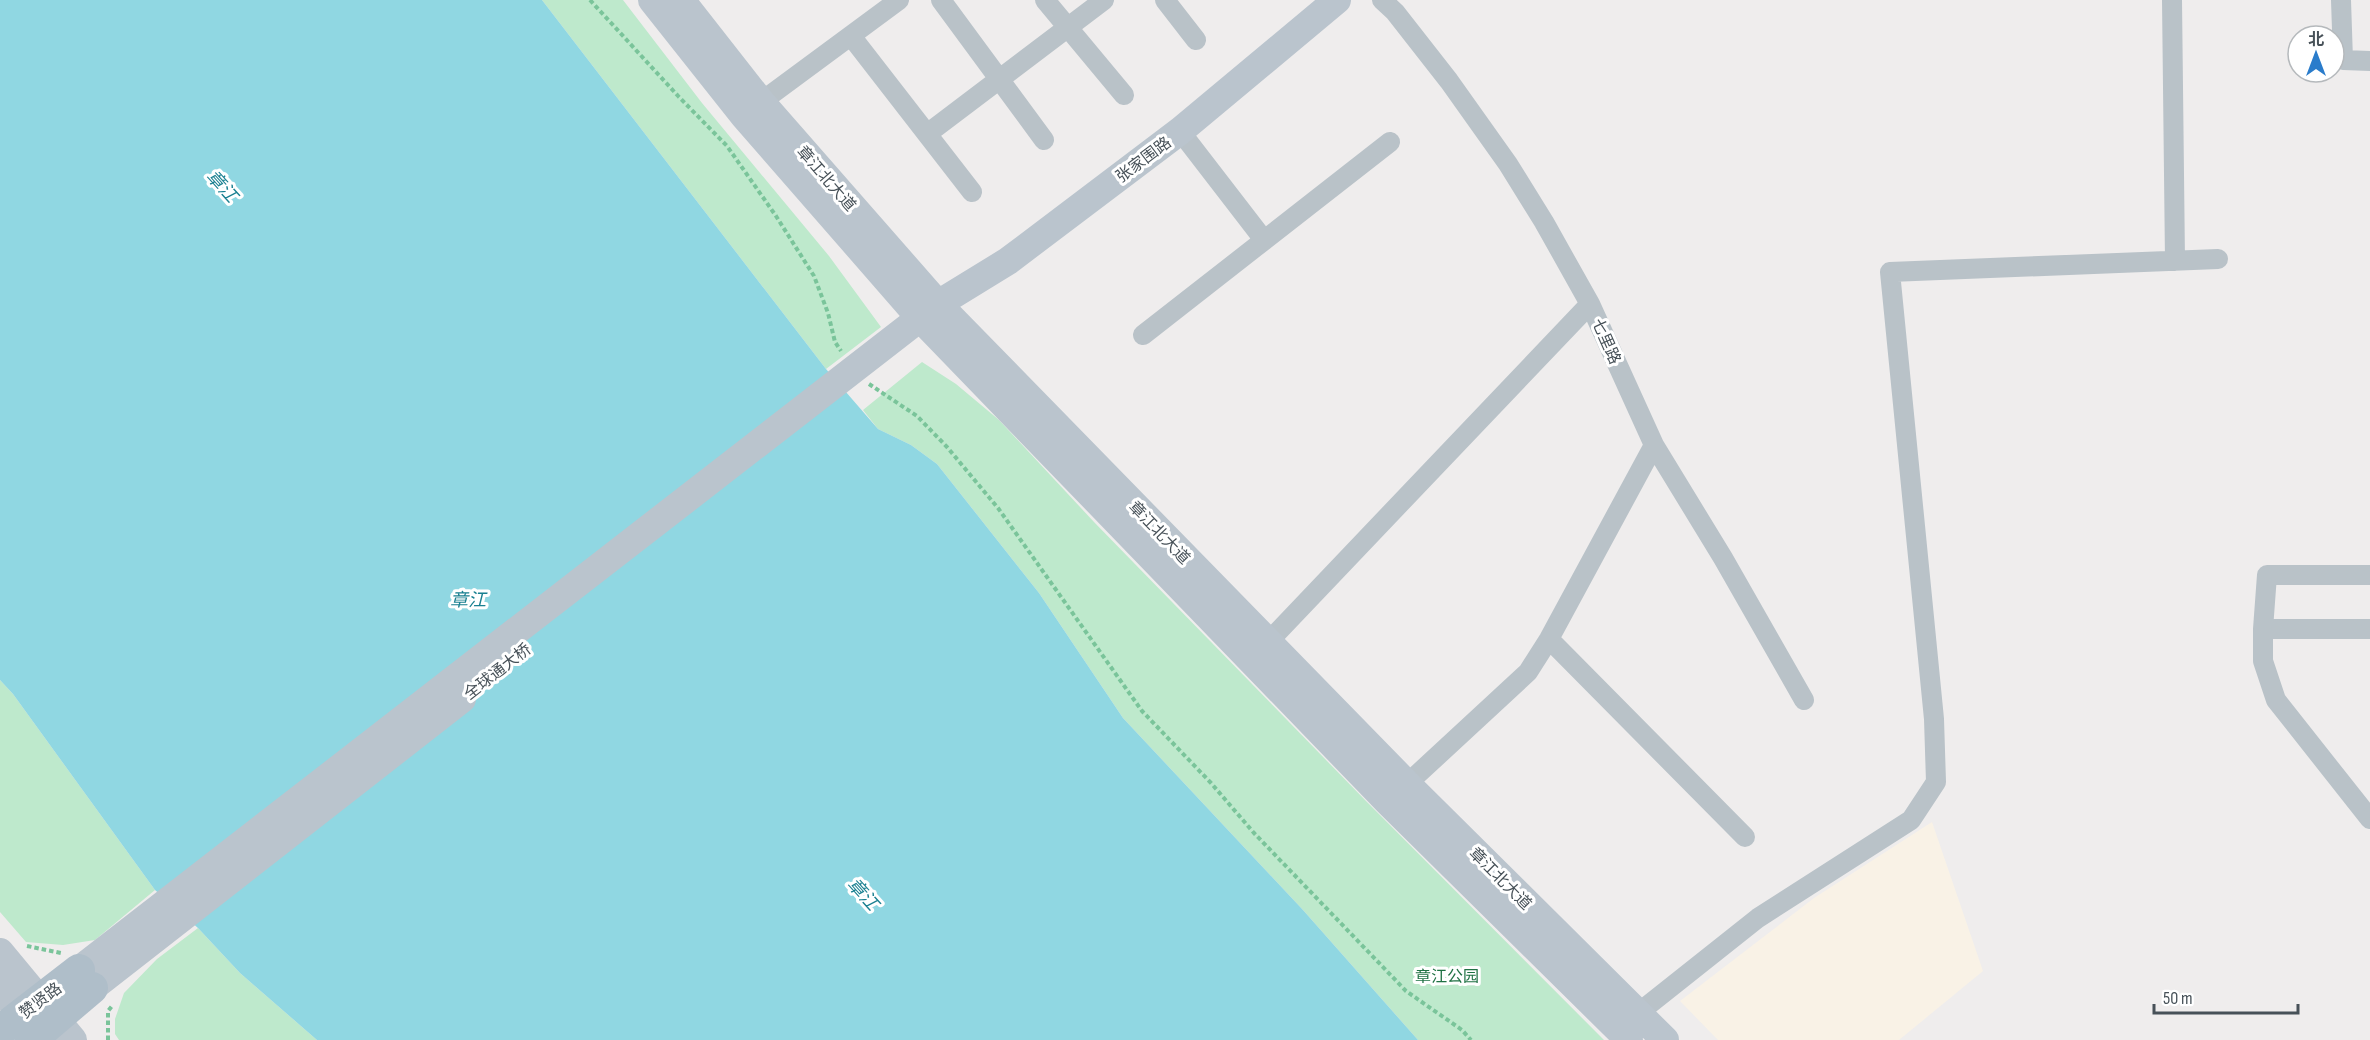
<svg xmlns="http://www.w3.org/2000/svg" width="2370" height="1040" font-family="'Sofia Sans Condensed','Noto Sans SC',sans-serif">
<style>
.commercial{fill:#f9f2e6}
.green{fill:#bee9cc}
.water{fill:#90d7e2}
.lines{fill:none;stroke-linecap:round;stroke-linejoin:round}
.path{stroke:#7ac49a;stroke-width:4;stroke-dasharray:4.5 3;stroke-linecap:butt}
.street{stroke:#b9c2c8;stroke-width:20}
.secondary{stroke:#bac4cd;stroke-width:28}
.primary{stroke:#afbec9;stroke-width:32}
.labels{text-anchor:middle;stroke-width:6;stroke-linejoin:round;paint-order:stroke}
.street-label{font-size:16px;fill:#475158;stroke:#fff}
.park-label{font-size:16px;fill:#1f7143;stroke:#fff}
.water-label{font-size:18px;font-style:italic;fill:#1a8091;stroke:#fff}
</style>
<rect width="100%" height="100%" fill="#efeded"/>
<path class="commercial" d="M1932,822l51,149 -84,69h-181l-38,-39 134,-103z"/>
<path class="green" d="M542,0h81l79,103 127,153 52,71 -55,42z
M922,362l34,22 43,36 95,102 271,278 239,240h-186l-115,-130 -180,-192 -84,-125 -102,-129 -26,-19 -33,-16 -15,-19z
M0,680l13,14 142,196 -60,50 -32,5 -37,-3 -26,-30z
M198,928l42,45 77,67h-198l-4,-6v-15l9,-26 33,-34z"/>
<path class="water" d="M0,0h542l284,369 52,60 33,16 26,19 102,129 84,125 180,192 115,130h-1101l-77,-67 -42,-45 -43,-38 -142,-196 -13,-14z"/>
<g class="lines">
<path class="path" d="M590,0l89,97 48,49 49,70 38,60 14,37 7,29 6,9
M869,384l48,32 30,31 51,61 144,203 69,72 43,50 152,158 56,39 9,10
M27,946l34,7
M108,1040v-29l4,-5"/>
<path class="street" d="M941,0l103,140
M1045,0l79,95
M1165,0l31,40
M1382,0l13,12 54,69 59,83 36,58 46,82 64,141 69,113 81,142
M2172,0l3,261
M2341,0l2,60 27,1
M851,36l121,156
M761,102l138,-102
M1180,131l84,109
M927,134l177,-134
M1143,335l247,-193
M2370,575h-103l-4,54v32l13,39 94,119
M2263,629h107
M1549,639l196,198
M1268,642l322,-338
M1407,784l121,-112 21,-33 105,-194
M1637,1014l121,-96 153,-98 25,-38 -2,-63 -44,-447 328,-13"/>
<path class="secondary" d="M652,0l92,116 177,203 466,482 242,239
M681,0l80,102 177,202 469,480 258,256
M0,952l73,88
M79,970l859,-666 70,-43 172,-130 157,-131
M0,988l37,44
M92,988l370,-289"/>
<path class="primary" d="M0,1031l79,-61
M31,1040l61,-52"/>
</g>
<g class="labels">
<g class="street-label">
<text transform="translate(1143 159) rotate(-37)" y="6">张家围路</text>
<text transform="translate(827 178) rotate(49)" y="6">章江北大道</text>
<text transform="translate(1607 341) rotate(66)" y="6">七里路</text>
<text transform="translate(1160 532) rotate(46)" y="6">章江北大道</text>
<text transform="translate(497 671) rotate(-38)" y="6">全球通大桥</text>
<text transform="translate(1501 878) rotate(45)" y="6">章江北大道</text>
<text transform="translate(40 1000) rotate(-37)" y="6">赞贤路</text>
</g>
<g class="park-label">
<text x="1447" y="982">章江公园</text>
</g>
<g class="water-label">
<text transform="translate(222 186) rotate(48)" y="6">章江</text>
<text x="468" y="606">章江</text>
<text transform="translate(863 894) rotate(48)" y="6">章江</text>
</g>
</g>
<g transform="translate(2316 54)"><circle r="28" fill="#ffffff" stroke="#b5b9bc" stroke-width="1.5"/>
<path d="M0-4.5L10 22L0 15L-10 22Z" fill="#2a7ccb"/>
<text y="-9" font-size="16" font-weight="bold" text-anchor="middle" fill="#475158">北</text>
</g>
<path d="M2154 1004v9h144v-9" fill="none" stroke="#475158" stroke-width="3"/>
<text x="2163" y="1004" font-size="18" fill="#475158" stroke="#ffffff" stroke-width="4.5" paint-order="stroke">50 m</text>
</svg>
